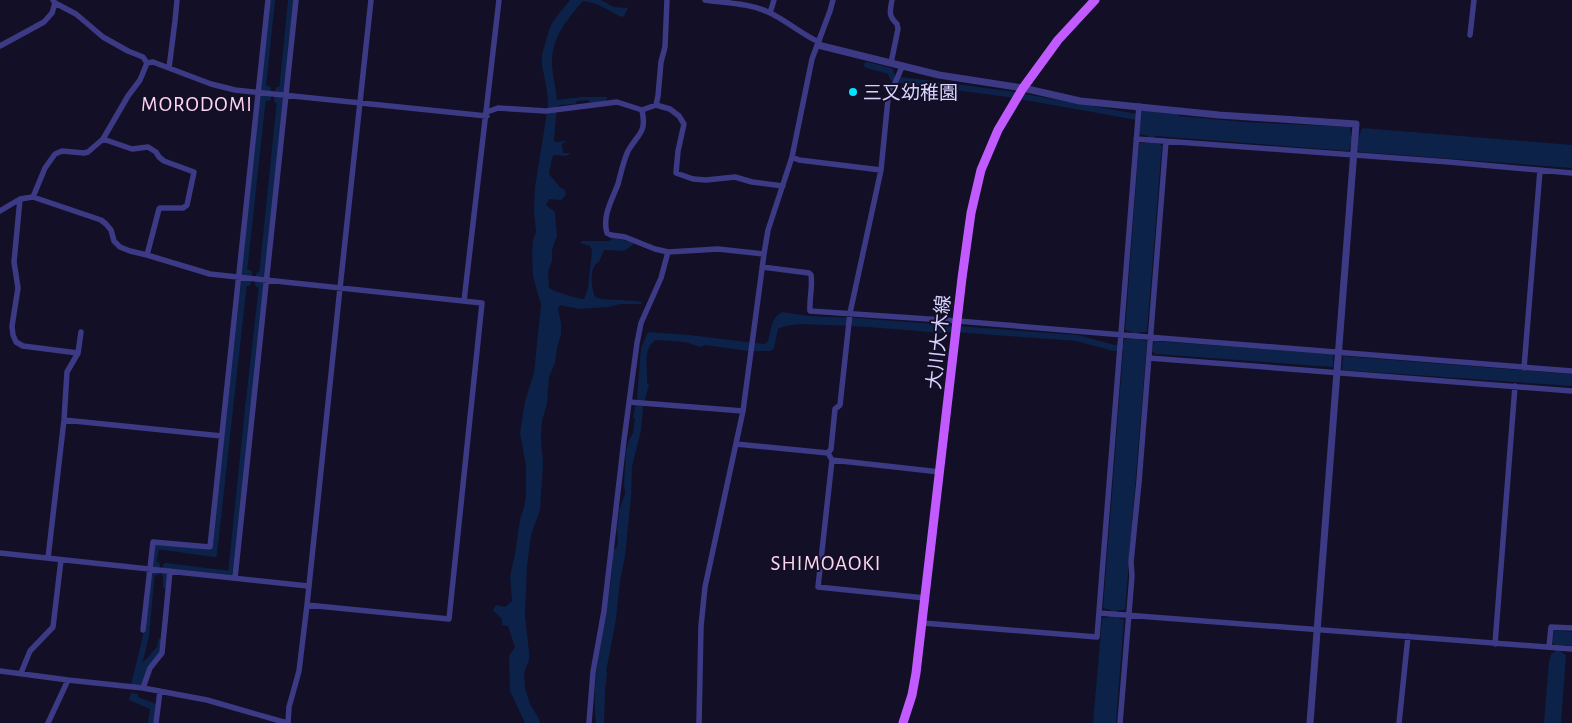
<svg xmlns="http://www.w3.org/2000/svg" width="1572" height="723" font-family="'Alegreya Sans','Noto Sans JP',sans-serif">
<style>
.water{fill:#0c2248}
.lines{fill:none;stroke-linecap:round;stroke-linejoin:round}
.canal{stroke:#0c2248;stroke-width:6}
.minor{stroke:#3d3a85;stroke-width:5.5}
.tertiary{stroke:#3d3a85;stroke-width:7}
.primary{stroke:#c25bff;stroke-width:9}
.poi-dot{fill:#00e5ff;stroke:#130f26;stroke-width:2}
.labels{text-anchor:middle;stroke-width:4;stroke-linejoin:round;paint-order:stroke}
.poi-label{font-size:19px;fill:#d9d4ff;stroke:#130f26;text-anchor:start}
.street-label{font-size:19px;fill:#d9d4ff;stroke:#130f26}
.quarter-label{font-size:21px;letter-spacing:1px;fill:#ffd6f0;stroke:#130f26}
</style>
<rect width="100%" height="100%" fill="#130f26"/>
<path class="water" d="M570,0h31l13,7 14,1 -4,8 -3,1c-11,-6 -25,-15 -38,-16 -15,17 -31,36 -31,61 0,12 4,26 5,38l25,-3h25l-1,4 -16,2 -2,-3 -11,1 -2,3 -15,1 -3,1 -3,34 1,2 12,-1 -5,3 1,9h8l-5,3 -12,-1 -2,3 -3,16 11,13 5,3 1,5 -5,5 -12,-1 -3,6 9,7 2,24 -5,14v11l-4,11 1,16c4,3 29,11 35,11l4,-11 4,-38 -2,-4 -10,-3 2,-2h27l4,-3 18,4 3,2 -10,7 -20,-1 -5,12c-10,4 -8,25 -4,35l7,2 35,2 5,1 -1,2h-20l-13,3 -29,2 -19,-4 -2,4 3,14v11l-4,14 -2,15 -6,14 -2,27 -5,17 -1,17 2,26 -3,46 -9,25 -4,31 -2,49 4,37v8l-5,13 1,15 5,16 9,15 1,4h-15l-15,-32 -1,-35 6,-9 -7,-21 -6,-1v-6l-9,-9 3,-5 9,2 7,-6 -2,-25 5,-22 5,-34 4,-13 2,-10v-31l-6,-33 5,-32 9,-28 7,-68 -8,-28 -1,-24 1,-13 3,-8 -2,-22 1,-23 13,-81 -1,-15 -5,-26v-11l7,-24 4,-9z
M1144,110l34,4 1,2 66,6 105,5 1,9 8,1 3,-9 210,17v23l-212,-16 -2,-1v-8l-7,-1 -2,9 -194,-15 -1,7 8,2 -15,187h-8l-1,7 9,2 -22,269h-8v7l7,3 -8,103h-23l9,-105 8,-1 1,-7 -8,-2 21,-269 8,-1v-6l-7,-2 14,-187h9v-7l-9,-2 2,-22z
M782,312l27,4 47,2 93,7v9c-42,-4 -83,-8 -125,-9 -16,0 -30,-3 -46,4l-4,19 -3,3h-23l-43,-6 -5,2 -15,-5 -29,-2c-14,8 -8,29 -9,43l2,2 -6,22 -2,23 -9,37 -1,31 -6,58 -5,25 -4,38 -10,53h1l-2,19 -1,32h-8c-7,-58 16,-115 17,-173l3,-2 2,-5 -1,-13 2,-19 6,-17 -1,-11 2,-32 3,-11 4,-7 2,-14 -2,-2 4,-19 4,-50 7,-16 41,3 76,9 3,-3c3,-10 3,-24 14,-29z
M1154,341l179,13v13l-178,-13 -3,-3z
M1343,356l229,18v12l-230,-16z
M1554,630l18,2v14l-11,-1v7l5,3 -5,68h-17l5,-63 1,-1 1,-5 4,-2 1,-7 -4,-2z
M131,693l7,1v3l18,7 -2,19h-6l2,-14 -21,-9z"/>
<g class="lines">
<path class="canal" d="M867,65l23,6 3,7 8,2 107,14 135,24
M942,328l135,10 37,10 12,-1
M166,586v-13h-2l2,-7 65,8 17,-166 14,-123 -4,-1 1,-9h3l18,-175h-3l1,-10 4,1 9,-91
M161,641l-1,7 -15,17 -6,21 -5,-1 12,-49 6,-64h5v-7h-4l3,-17 1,-2 57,8 30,-271h4l1,-10 -5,-1 19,-174h5v-9l-5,-1 9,-88"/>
<path class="minor" d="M53,0l2,3 21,11 27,23 25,14 15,6 4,6
M705,0c20,3 44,3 63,12 18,8 33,22 51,30
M770,13l4,-13
M1470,35l4,-35
M0,46l44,-24 8,-9 3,-10
M147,63l6,-1 58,22 24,6 252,26
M891,63l7,-34 -1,-5c-9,-8 -7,-13 -5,-24
M902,67l-14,32 -7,71 -31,143 -10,92 -5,4 -4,40 -3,4 4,7 -14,127 107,11
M169,68l6,-47 2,-21
M656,105l2,-9 3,-34 4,-15 2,-47
M642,110c5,24 -4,23 -14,41 -5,11 -7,22 -10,33 -6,16 -16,32 -11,49l4,2 14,2 30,12 13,3 50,-3 46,5
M487,112l11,-4 48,3 71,-9 25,8 14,-5 14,4 9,7 5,8 -6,27 -2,22 17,6 13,1 29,-3 17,5 31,4
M103,139l29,10 16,-2 8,5 3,5 5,4 30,11 -7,33 -4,3h-23l-1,1 -12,46
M1136,139l313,23 123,11
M792,157l7,3 82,10
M33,197l12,-29 10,-14 7,-3 22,2 4,-1 15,-13 25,-43 12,-16 7,-17
M20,199l-6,63 4,26 -6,38 1,9 3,7 7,4 55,7
M0,211l20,-12 13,-2 68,23 5,4 5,6 3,11 6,6 10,4 17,4 63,19 272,29 -33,316 -142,-14
M762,267l47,6 2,2c2,12 -2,23 -1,36l148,10 165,14 449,36
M464,301l35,-301
M1149,358l423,33
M1524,368l16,-198
M629,402l114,9
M64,420l158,16
M736,444l92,9
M832,460l108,12
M0,553l308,33
M48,558l16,-138 3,-48 11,-19 3,-21
M235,578l61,-578
M1099,613l473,36
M923,623l174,14 42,-531
M143,630l10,-88 57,5 58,-547
M1495,644l20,-258
M1549,647l2,-20 21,1
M0,671l68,9 75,8 64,12 80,23
M21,673l9,-22 23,-24 8,-67
M143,688l7,-20 12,-15 8,-82
M48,723l20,-43
M156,723l4,-32
M288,723l1,-16 10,-36 8,-66 33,-317 31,-288
M589,723l4,-51 11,-61 20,-171 13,-97 4,-20 20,-45 7,-26
M699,723l2,-97 4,-39 38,-176 21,-157 4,-24 24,-73 20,-98 18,-48 3,-11
M1120,723l12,-147 -1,-14 8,-80 27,-341
M1399,723l9,-87"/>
<path class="tertiary" d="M818,45l121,30 84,13 57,13 139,14 137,9 -46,599"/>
<path class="primary" d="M903,723l9,-28 4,-22 46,-395 9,-65 10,-43 17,-40 25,-42 35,-48 37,-40"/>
</g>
<circle class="poi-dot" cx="853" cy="92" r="5"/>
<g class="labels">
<g class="poi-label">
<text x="863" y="99">三又幼稚園</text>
</g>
<g class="street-label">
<text transform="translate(938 342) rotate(-84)" y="7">大川大木線</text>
</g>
<g class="quarter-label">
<text x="197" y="111">MORODOMI</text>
<text x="826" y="570">SHIMOAOKI</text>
</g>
</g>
</svg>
